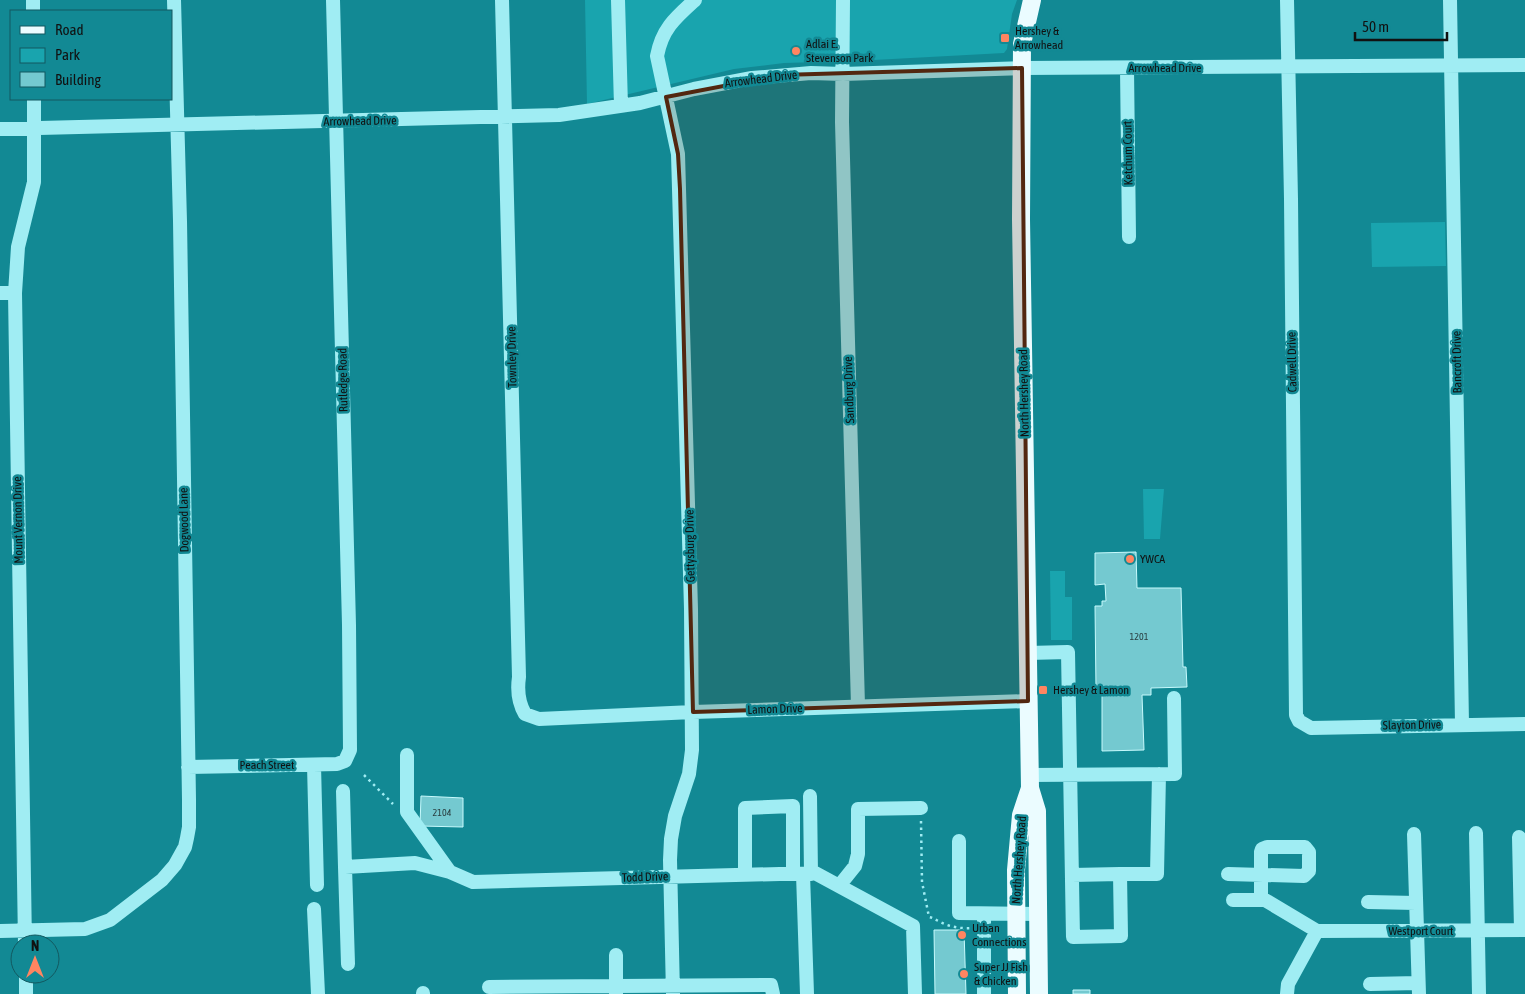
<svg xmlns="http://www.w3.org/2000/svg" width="1525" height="994" font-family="'Asap Condensed',sans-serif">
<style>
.green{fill:#19a4ae}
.building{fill:#74c9d0;stroke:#c7fafd}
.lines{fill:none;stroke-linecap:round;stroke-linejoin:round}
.path{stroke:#a0edf3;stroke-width:2.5;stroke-dasharray:2.5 4;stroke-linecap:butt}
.minor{stroke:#a0edf3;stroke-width:14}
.major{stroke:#ebfcff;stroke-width:18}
.marked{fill:#522710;fill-opacity:0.2;stroke:#522710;stroke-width:4;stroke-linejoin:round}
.poi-dot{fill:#ff8561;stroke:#128994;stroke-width:2}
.labels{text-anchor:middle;stroke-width:5;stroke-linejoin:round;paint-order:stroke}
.number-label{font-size:10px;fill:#2a3f41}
.poi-label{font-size:12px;fill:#111;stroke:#128994;text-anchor:start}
.street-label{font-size:12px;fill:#111;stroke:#128994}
</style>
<rect width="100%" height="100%" fill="#128994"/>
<path class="green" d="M585,0h432l-5,14 -5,35 -3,4 -149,8 -71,2 -50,6 -147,35z
M1445,222l1,44 -74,1 -1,-44z
M1143,489h21l-4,50h-16z
M1050,571h15v26h7v43h-21z"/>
<path class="building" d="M1136,552l1,36h44l2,79h3l1,20 -36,1v7h-9l2,55 -42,1v-61l-6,-1 -1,-83h7v-5h4l-1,-17 -10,1v-32z
M421,796l42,2v29l-43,-1z
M934,930h30l2,64h-31z
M1073,990h17v4h-17z"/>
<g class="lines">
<path class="path" d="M364,775l29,29
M921,821l1,61 7,35c5,1 7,3 11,5 10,5 22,7 32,6"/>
<path class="minor" d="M33,0v11
M502,0l17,677c-2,14 -1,25 6,37l14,5 154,-7 335,-11
M618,0l3,106
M843,0l-1,122 16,584
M1287,0l4,199 5,516 3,6 12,7 214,-4
M1450,0l12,724
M1127,68l2,169
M0,129l559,-14 81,-12 54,-14 58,-11 59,-5 32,1 179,-6 503,-3
M0,293h15
M1028,653l40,-1 5,285 48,-1 -1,-62h37l2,-100
M407,755v57l43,60
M314,765l3,120
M188,767l149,-3 8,-3 5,-11 -1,-125 -16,-625
M1029,775l146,-1 -1,-76
M343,791l2,76 70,-4 35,9 23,10 342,-9 98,53 2,68
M810,796l1,78
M1476,833l3,161
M1414,834l5,160
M1519,837l2,93
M959,841v72l79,1
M345,867l3,97
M803,874l4,120
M1228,874l76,2 5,-5v-19l-4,-5h-38l-5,2 -1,3v48
M745,875v-67l48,-2v68
M1072,875l48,-1
M839,886l16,-20 3,-12v-45l63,-1
M1233,900h32l52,31
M1368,902l48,1
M314,909l4,85
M984,914v80
M0,931l85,-2 25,-9 52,-40 13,-15 10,-18 2,-9 2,-11v-27l-9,-579 -6,-221
M1317,931l208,-1
M25,944l-10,-651 3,-46 16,-65v-83
M616,955v39
M26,974v20
M1370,984l48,-1
M489,987l282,-2 2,9
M423,993v1
M673,994l-3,-134 1,-21 4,-23 14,-42 3,-24 -1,-141 -13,-455 -21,-98c5,-27 18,-38 38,-56
M1287,994l1,-10 29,-53"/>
<path class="major" d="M1032,0l-10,44 -1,175 9,569 7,23 2,183
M1017,994l-1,-124 5,-55 9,-27"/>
</g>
<path class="marked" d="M1022,68l6,633 -335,11 -13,-523 -2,-35 -12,-57 115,-22z"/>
<g class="poi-dot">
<rect x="1000" y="33" width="10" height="10" rx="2.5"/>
<circle cx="796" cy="51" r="5"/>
<circle cx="1130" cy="559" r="5"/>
<rect x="1038" y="685" width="10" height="10" rx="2.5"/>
<circle cx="962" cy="935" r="5"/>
<circle cx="964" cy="974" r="5"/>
</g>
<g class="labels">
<g class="number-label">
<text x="1139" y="640">1201</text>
<text x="442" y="816">2104</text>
</g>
<g class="poi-label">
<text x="1015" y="35">Hershey &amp;<tspan x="1015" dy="14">Arrowhead</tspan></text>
<text x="806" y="48">Adlai E.<tspan x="806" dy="14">Stevenson Park</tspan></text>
<text x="1140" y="563">YWCA</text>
<text x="1053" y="694">Hershey &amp; Lamon</text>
<text x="972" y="932">Urban<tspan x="972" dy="14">Connections</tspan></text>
<text x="974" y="971">Super JJ Fish<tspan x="974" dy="14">&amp; Chicken</tspan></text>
</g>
<g class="street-label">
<text x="1165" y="72">Arrowhead Drive</text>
<text transform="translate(761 79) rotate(-7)" y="4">Arrowhead Drive</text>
<text transform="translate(360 121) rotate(-1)" y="4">Arrowhead Drive</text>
<text transform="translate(1128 153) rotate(-91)" y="4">Ketchum Court</text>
<text transform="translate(512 357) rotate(-91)" y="4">Townley Drive</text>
<text transform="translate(1292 362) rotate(-91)" y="4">Cadwell Drive</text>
<text transform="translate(1457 362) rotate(-91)" y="4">Bancroft Drive</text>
<text transform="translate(343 380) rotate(-91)" y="4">Rutledge Road</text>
<text transform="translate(849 390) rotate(-92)" y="4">Sandburg Drive</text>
<text transform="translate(1024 393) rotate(-91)" y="4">North Hershey Road</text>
<text transform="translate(18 520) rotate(-91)" y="4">Mount Vernon Drive</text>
<text transform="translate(184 520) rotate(-91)" y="4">Dogwood Lane</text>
<text transform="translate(690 546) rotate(-91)" y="4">Gettysburg Drive</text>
<text transform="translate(775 709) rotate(-2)" y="4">Lamon Drive</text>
<text transform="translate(1412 725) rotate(-1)" y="4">Slayton Drive</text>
<text x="267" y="769">Peach Street</text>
<text transform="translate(1019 860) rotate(-86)" y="4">North Hershey Road</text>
<text transform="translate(645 877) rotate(-2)" y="4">Todd Drive</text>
<text x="1421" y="935">Westport Court</text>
</g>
</g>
<rect x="10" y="10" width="162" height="90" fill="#128994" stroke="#125960"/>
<rect x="20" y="26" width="25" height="8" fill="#ebfcff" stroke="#125960"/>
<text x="55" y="35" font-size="15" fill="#111111">Road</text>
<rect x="20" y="48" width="25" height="15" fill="#19a4ae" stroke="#125960"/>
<text x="55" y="60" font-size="15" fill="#111111">Park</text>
<rect x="20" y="72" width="25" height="15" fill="#74c9d0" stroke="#125960"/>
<text x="55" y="85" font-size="15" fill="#111111">Building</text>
<g transform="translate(35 959)"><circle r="24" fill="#128994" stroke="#125960"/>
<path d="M0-4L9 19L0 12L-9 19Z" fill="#ff8561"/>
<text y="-8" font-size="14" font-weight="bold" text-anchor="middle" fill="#111111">N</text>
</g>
<path d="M1355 32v8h92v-8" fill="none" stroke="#111111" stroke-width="2.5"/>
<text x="1362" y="32" font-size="15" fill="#111111" stroke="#128994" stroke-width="4" paint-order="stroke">50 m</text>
</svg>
